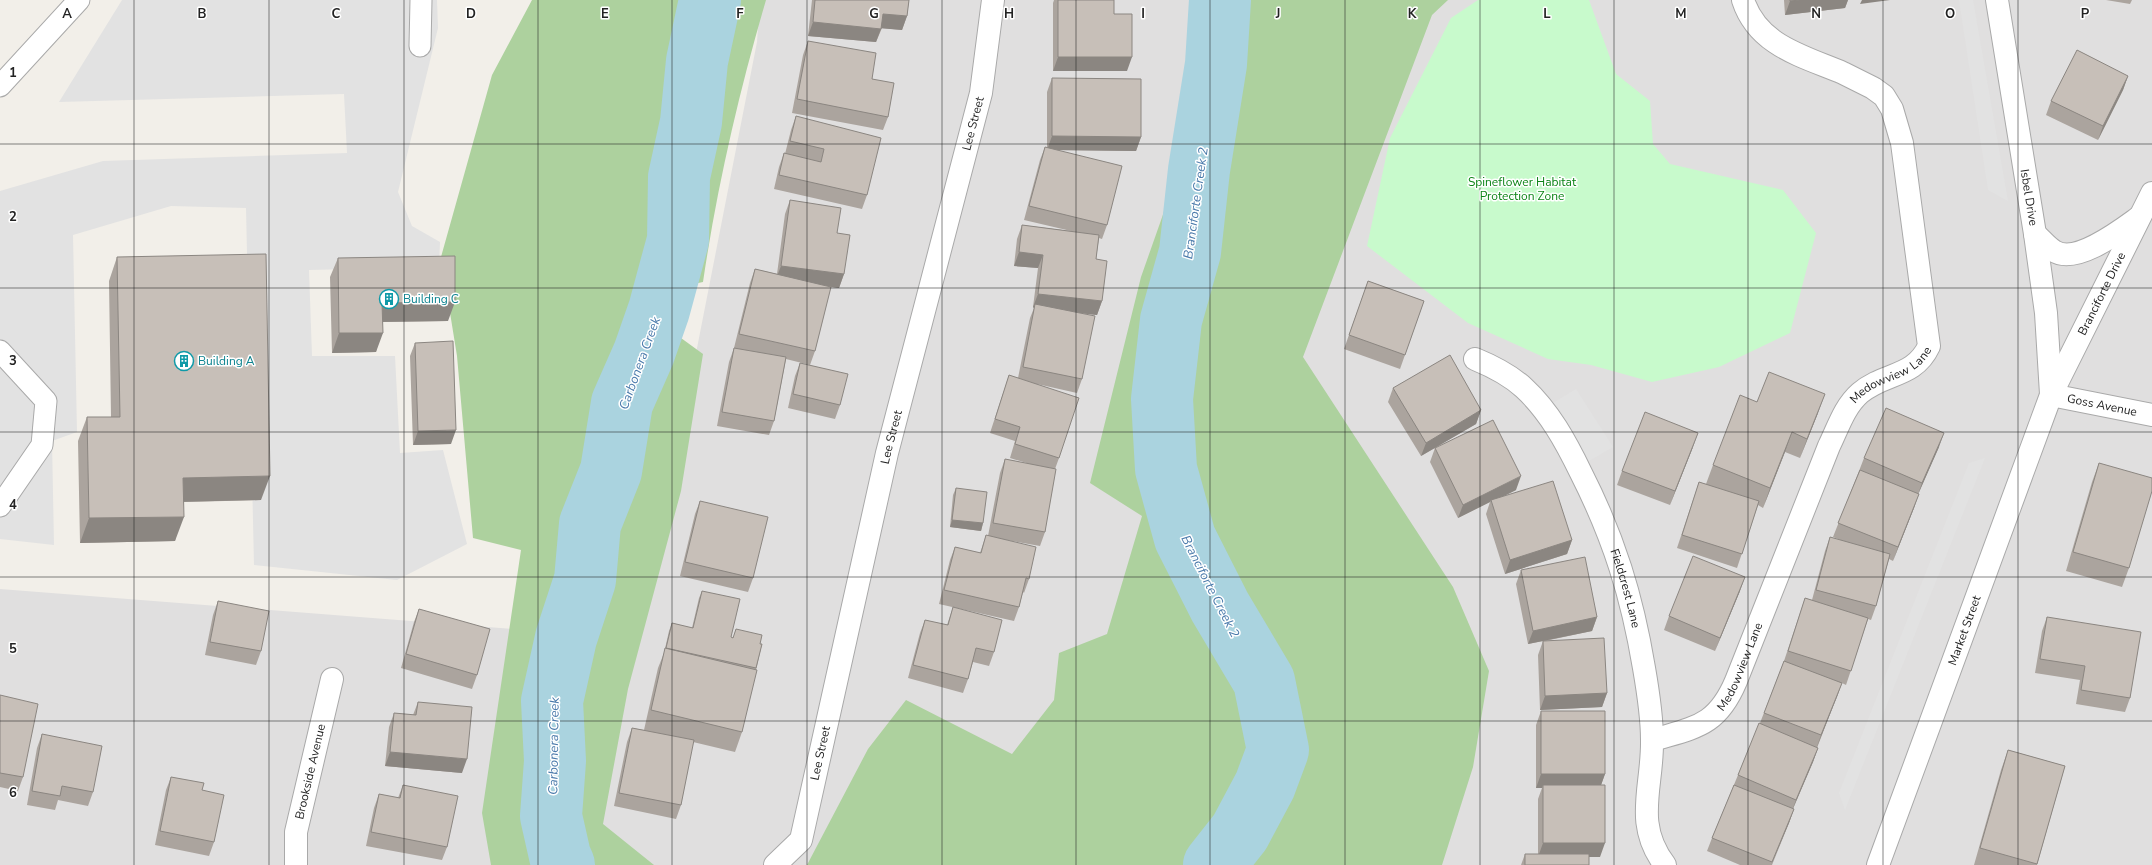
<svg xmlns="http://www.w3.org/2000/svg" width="2152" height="865" font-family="'Nunito Sans',sans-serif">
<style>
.residential{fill:#e0dfdf}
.forest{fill:#add19e}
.park{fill:#c8facc}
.parking{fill:#e2e2e2}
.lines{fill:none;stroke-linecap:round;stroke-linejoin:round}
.river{stroke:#aad3df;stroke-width:62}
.service-casing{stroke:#a9a9a9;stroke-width:23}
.minor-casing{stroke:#a9a9a9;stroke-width:24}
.tertiary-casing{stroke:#a9a9a9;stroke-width:24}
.service{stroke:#fff;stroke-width:21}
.minor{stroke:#fff;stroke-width:22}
.tertiary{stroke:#fff;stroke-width:22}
.wall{fill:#aba49e}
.shaded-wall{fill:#8b8681}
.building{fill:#c7bfb8;stroke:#8b8681}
.grid{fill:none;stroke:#222;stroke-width:1;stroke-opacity:0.55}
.labels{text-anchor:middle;stroke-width:3;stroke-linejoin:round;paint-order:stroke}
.street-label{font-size:12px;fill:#222;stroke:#fff}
.park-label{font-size:12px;fill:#0c8416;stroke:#fff}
.culture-label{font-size:12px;fill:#0d838f;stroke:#fff;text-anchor:start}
.water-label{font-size:13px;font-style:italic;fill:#4a7aab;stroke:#fff}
.grid-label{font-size:13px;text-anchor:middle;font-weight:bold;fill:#222;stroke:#fff;stroke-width:3;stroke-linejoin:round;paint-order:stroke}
</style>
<rect width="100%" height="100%" fill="#f2efe9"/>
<path class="residential" d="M760,0h1392v865h-2152v-276l640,50 117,-597z"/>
<path class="forest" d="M532,0h234c-27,92 -49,187 -63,282l-24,5 -20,35 44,32 -22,137 -53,198 -25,135 51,41h-163l-9,-52 39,-263 -48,-12 -16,-182 -16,-99 51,-182z
M1211,0h237l-16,15 -129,342 150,230 36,84 -16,96 -31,98h-635l61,-116 38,-49 106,54 42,-54 5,-47 48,-19 35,-118 -52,-33 51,-206 43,-122z"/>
<path class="park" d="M1478,0h111l27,74 34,27 3,43 17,20 113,26 33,43 -26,100 -71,34 -67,15 -61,-17 -43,-6 -80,-36 -101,-77 23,-108 61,-120z"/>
<path class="parking" d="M122,0h315l1,28 -40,164 14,34 28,16 -1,25 -130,3 3,86h83l5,97 43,-3 24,94 -70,36 -143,-15 -8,-357 -75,-2 -98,29 4,197 -25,9 2,104 -54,-6v-348l103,-30 244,-8 -3,-59 -285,8z
M1959,0h14l35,201 -20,-11z
M1576,389l37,58 -24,14 -36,-58z
M1985,458l-140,352 -6,-17 130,-330z"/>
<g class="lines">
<path class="river" d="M564,865l-4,-9 -9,-40 4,-55 -3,-60 14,-63 19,-58 5,-56 21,-53 11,-68 22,-50 15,-43 19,-70 1,-63 12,-55 6,-61 13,-61
M1214,865l26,-33 25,-47 13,-35 -14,-69 -44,-74 -35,-69 -19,-69 -4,-70 9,-79 19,-68 9,-82 17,-106 4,-64"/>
<defs>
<path id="service" d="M420,46l1,-46
M0,86l79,-86
M0,351l46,50 -4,44 -42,61"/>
<g id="minor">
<path id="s1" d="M1475,359c17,7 35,16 49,29 25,23 42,54 57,85 33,65 51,123 63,195 4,23 8,48 8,72 1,47 -19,83 13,125"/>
<path id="s2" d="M1653,740c43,-13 64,-14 83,-59l93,-235c9,-18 15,-39 31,-53 25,-21 54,-15 69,-47l-27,-203 -10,-34 -8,-13 -11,-8c-10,-5 -20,-10 -30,-15 -40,-17 -85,-27 -100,-73"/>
<path id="s3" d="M296,865v-33l36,-153"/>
<path id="s4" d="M775,865l26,-25 86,-387 94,-360 12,-93"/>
</g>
<g id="tertiary">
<path id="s5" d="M1997,0l38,234 11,79 5,81"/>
<path d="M2035,234c6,5 12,13 19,17 22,14 66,-20 84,-33"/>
<path id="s6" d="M2051,395l101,20"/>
<path id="s7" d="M1878,865l173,-470 101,-202"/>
</g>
</defs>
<use href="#service" class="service-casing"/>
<use href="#minor" class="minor-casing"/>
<use href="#tertiary" class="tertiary-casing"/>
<use href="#service" class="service"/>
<use href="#minor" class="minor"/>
<use href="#tertiary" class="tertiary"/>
</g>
<path class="wall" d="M812,0h97l-2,16 -5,14 -20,-2 -6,14 -68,-6z
M1054,0h60v14l13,57h-74v-68z
M1784,0h64l-3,8 -60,7z
M2106,0h26l-2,4z
M808,41l64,38 16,38 -5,13 -91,-17 11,-58z
M2128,76l-5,14 -25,50 -52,-25 5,-14z
M1052,78l89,59 -5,14 -78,-1 49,75 -5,14 -3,-1 -3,21 6,42 -5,14 -19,-2 4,66 -5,14 -40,-9 22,74 -4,11 -10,63 -5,14 -34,-6 23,39 -5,14 -1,-1 -4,15 -5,14 -75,-17 11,-44 5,-13 25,6 6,-18 2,1 12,-63 5,-14 25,5 -20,-6 5,-17 -25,-8 19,-58 9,3 12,-60 4,-10 -1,-1 5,-39 -24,-2 3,-27 5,-14 49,6 -47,-11 16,-60 5,-13h2v-55z
M796,116l71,79 -5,14 -88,-20 5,-22 5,-14 1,1 6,-24z
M790,200l47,33 7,41 -5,14 -9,-1 -15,64 -5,14 -24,-6 -12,62 -5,14 -52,-9 12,-64 5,-14 16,-65 5,-14 22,5 8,-60z
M117,257l144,243 -77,2 -9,39 -95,2 -2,-102 9,-24h24l-2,-136z
M338,258l110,63 -65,1 -7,30 -44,1 -2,-76z
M1368,281l56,20 -24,68 -56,-20z
M415,343l36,101 -38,1 -3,-89z
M800,363l40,42 -5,14 -47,-11 7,-32z
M1393,388l88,22 -5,14 -55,32 -33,-54z
M1757,402l61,11 -18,45 -15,-6 -22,56 -5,-3 -21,63 -60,-20 22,-66 7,2 7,-19z
M1693,447l-23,58 -53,-20 5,-14z
M1939,447l-21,47 -4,14 -21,53 -4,-2 -13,47 -5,14 -3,-1 -22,66 -4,-2 -25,65h1l-5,14 -20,47h1l-5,14 -17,42h-32l-33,-14 5,-13 26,-63 22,-52 24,-62 21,-63 7,2 13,-49 5,-14 13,4 -10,-4 26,-66 5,-13z
M1435,448l81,42 -14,7 70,43 -5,14 -62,20 -19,-60 4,-12 -32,16 -28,-56z
M2099,463l30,105 -7,19 -56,-16 26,-89z
M956,488l27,35 -2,8 -31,-4 3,-32z
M700,501l53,77 -5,14 -68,-16 15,-62z
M1521,570l76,47 -5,14 -47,10 62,52 -5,14 -62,3 -2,-55 5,-14 -15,3 -12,-60z
M702,591l29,46 2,1 3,-9 24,15h2l-20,88 -7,20 -42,-10 -12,63 -5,14 -62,-13 13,-64 5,-14 12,2 14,-62 6,-15 5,-22 3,-8 20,5 7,-30z
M1740,591l-25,60 -51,-21 5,-14z
M218,601l43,50 -5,14 -51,-10 8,-40z
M953,607l41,45 -5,14 -16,-4 -5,17 -5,14 -55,-15 12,-45 5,-13 22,5z
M419,609l58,66 -5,14 -71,-21 13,-46z
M2047,617l83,81 -5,14 -49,-8 4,-24 -45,-7 7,-42z
M0,695l23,82 -5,14 -18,-4z
M418,702l44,71 -77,-7 4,-39 5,-14 19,2z
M1541,711l64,63 -4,11 -1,72h-11v8h-68l4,-11h13v-55l4,-11h-6v-63z
M42,734l51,58 -5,14 -30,-6 -3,10 -28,-5 10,-57z
M2008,750l57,16 -28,99h-63l27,-95z
M171,777l31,13 12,52 -5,14 -54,-11 11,-55z
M403,785l44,62 -5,13 -76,-14 8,-38 5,-14 19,4z"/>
<path class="shaded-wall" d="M1800,0h48l-3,8 -60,7 5,-14z
M1862,0h28l-30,4z
M883,14l24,2 -5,14 -24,-2z
M813,22l68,7 -5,13 -68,-6z
M1058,57h74l-5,14h-74z
M2128,76l-5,14 -25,50 5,-14z
M1052,136l89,1 -5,14 -89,-1z
M1019,252l24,3 -5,13 -24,-2z
M781,266l63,8 -5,14 -63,-9z
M1038,294l64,7 -5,14 -62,-7v-4l-1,4 -1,-1z
M455,302l-7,19 -73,1 7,-19z
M339,333h44l-7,19 -44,1z
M1825,394l-7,19 -18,45 7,-19z
M1481,410l-5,14 -55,32 5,-13z
M456,430l-5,14 -38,1 5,-14z
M1792,432l-7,20 -22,56 7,-20z
M1698,433l-5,14 -23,58 5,-14z
M1944,433l-5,14 -22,50 5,-14z
M270,476l-9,24 -86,2 8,-24z
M1521,476l-5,14 -24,12 -1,-2 -1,2 -32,16 5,-13z
M1919,494l-5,14 -21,53 5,-14z
M184,517l-9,24 -95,2 9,-25z
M952,520l31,3 -2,8 -31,-4z
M1572,540l-5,14 -62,20 5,-14z
M1745,577l-5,14 -25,60 5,-13z
M1597,617l-5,14 -64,13 5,-13z
M1842,683l-5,14 -21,52 5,-14z
M1607,693l-5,14 -62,3 5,-14z
M1818,748l-5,14 -22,51 5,-13z
M390,752l77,7 -5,14 -77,-7z
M1541,774h64l-5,14 -57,-3 -1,3h-6z
M1794,809l-5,14 -18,42z
M1543,843h62l-5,14h-62z"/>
<path class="building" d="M815,0h94l-2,16 -24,-2 -2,15 -68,-7z
M1058,0h56v14h18v43h-74z
M1790,0h10l-10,1z
M808,41l68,12 -4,26 22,4 -6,34 -91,-18z
M2077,50l51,26 -25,50 -52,-25z
M1052,78l89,1v58l-89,-1z
M796,116l85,22 -14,57 -88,-20 5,-22 37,9 3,-13 -34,-8z
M1045,147l77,19 -15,59 -78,-19z
M790,200l51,8 -4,25 13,2 -6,39 -63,-8z
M1022,225l77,10 -3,24 11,2 -5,40 -64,-7 5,-39 -24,-3z
M266,254l4,222 -87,2 1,39 -95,1 -2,-101h33l-3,-160z
M455,256v46l-73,1 1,30h-44l-1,-75z
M755,269l76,18 -16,64 -76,-17z
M1368,281l56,20 -19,54 -56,-20z
M1035,304l60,12 -13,63 -59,-12z
M453,341l3,89 -38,1 -3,-88z
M734,348l52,9 -12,64 -52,-9z
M1450,355l31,55 -55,33 -33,-55z
M800,363l48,11 -8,31 -47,-11z
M1769,372l56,22 -18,45 -15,-7 -22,56 -57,-23 27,-70 17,7z
M1009,375l70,23 -20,60 -44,-14 5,-17 -25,-8z
M1886,408l58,25 -22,50 -58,-25z
M1645,412l53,21 -23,58 -53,-20z
M1493,420l28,56 -58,29 -28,-57z
M1005,459l51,10 -11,63 -52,-9z
M2099,463l53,15v13l-23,77 -56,-16z
M1860,470l59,24 -21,53 -60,-24z
M1553,481l19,59 -62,20 -19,-60z
M1699,482l60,19 -17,53 -60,-19z
M956,488l31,4 -4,31 -31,-3z
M700,501l68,16 -15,61 -68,-16z
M986,535l50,12 -7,32 -3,-1 -7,29 -75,-17 11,-43 26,6z
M1830,537l60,17 -14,52 -60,-16z
M1693,556l52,21 -25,61 -51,-22z
M1585,557l12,60 -64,14 -12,-61z
M702,591l38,8 -9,38 2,1 3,-9 26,6 -2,9h2l-6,24 -90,-20 6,-25 21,5z
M1805,598l63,20 -17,53 -63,-20z
M218,601l51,10 -8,40 -51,-9z
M953,607l49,13 -8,32 -18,-4 -8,31 -55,-14 12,-45 23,5z
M419,609l71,20 -13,46 -71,-21z
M2047,617l94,15 -11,66 -49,-8 4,-24 -45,-7z
M1604,638l3,55 -62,3 -2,-55z
M665,648l92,22 -15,62 -91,-22z
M1784,661l58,22 -21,52 -57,-22z
M0,695l38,9 -15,73 -23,-4z
M418,702l54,5 -5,52 -77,-7 4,-39 22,2z
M1541,711h64v63h-64z
M1759,723l59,25 -22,52 -58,-25z
M632,728l62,12 -13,65 -62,-12z
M42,734l60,12 -9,46 -31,-6 -2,10 -28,-5z
M2008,750l57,16 -28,98 -57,-16z
M171,777l33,6 -2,7 22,5 -10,47 -54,-11z
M403,785l55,11 -11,51 -76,-15 8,-38 21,4z
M1543,785h62v58h-62z
M1734,785l60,24 -22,53 -60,-24z
M1525,854h64v11h-64z"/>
<path class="grid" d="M134,0v865M269,0v865M404,0v865M538,0v865M672,0v865M807,0v865M942,0v865M1076,0v865M1210,0v865M1345,0v865M1480,0v865M1614,0v865M1748,0v865M1883,0v865M2018,0v865M0,144h2152M0,288h2152M0,432h2152M0,577h2152M0,721h2152"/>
<defs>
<symbol id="building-ring" viewBox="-11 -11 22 22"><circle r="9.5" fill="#fff" stroke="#0f9aa8" stroke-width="1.5"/><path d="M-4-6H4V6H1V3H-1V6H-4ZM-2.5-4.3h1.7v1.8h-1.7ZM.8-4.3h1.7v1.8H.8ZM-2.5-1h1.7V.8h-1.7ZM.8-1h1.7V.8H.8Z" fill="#0f9aa8"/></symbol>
</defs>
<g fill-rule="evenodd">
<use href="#building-ring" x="378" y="288" width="22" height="22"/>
<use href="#building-ring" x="173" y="350" width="22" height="22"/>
</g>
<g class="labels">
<g class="street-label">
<text dy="4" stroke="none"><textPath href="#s4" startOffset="773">Lee Street</textPath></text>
<text dy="4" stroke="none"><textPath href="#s5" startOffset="200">Isbel Drive</textPath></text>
<text dy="4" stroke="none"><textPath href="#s7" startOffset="614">Branciforte Drive</textPath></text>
<text dy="4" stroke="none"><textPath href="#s2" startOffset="458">Medowview Lane</textPath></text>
<text dy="4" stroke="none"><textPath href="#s6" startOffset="52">Goss Avenue</textPath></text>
<text dy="4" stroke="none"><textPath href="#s4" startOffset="449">Lee Street</textPath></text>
<text dy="4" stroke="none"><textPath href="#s1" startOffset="284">Fieldcrest Lane</textPath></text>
<text dy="4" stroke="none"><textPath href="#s7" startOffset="250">Market Street</textPath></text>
<text dy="4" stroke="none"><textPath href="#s2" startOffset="122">Medowview Lane</textPath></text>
<text dy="4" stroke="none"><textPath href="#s4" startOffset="125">Lee Street</textPath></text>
<text dy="4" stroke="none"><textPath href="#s3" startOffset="95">Brookside Avenue</textPath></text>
</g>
<g class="park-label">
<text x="1522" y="186">Spineflower Habitat<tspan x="1522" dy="14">Protection Zone</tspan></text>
</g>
<g class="culture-label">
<text x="403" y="303">Building C</text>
<text x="198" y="365">Building A</text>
</g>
<g class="water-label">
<text transform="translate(1195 203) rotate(-82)" y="5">Branciforte Creek 2</text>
<text transform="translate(639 363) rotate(-70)" y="5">Carbonera Creek</text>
<text transform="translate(1211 586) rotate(63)" y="5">Branciforte Creek 2</text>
<text transform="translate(553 746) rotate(-89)" y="5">Carbonera Creek</text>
</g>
</g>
<g class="grid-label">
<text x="67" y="18">A</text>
<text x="202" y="18">B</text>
<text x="336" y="18">C</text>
<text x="471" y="18">D</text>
<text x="605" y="18">E</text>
<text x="740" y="18">F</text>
<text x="874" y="18">G</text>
<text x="1009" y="18">H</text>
<text x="1143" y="18">I</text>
<text x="1278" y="18">J</text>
<text x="1412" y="18">K</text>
<text x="1547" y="18">L</text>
<text x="1681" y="18">M</text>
<text x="1816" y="18">N</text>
<text x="1950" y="18">O</text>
<text x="2085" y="18">P</text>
<text x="13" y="77">1</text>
<text x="13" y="221">2</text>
<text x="13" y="365">3</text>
<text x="13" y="509">4</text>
<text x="13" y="653">5</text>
<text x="13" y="797">6</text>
</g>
</svg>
